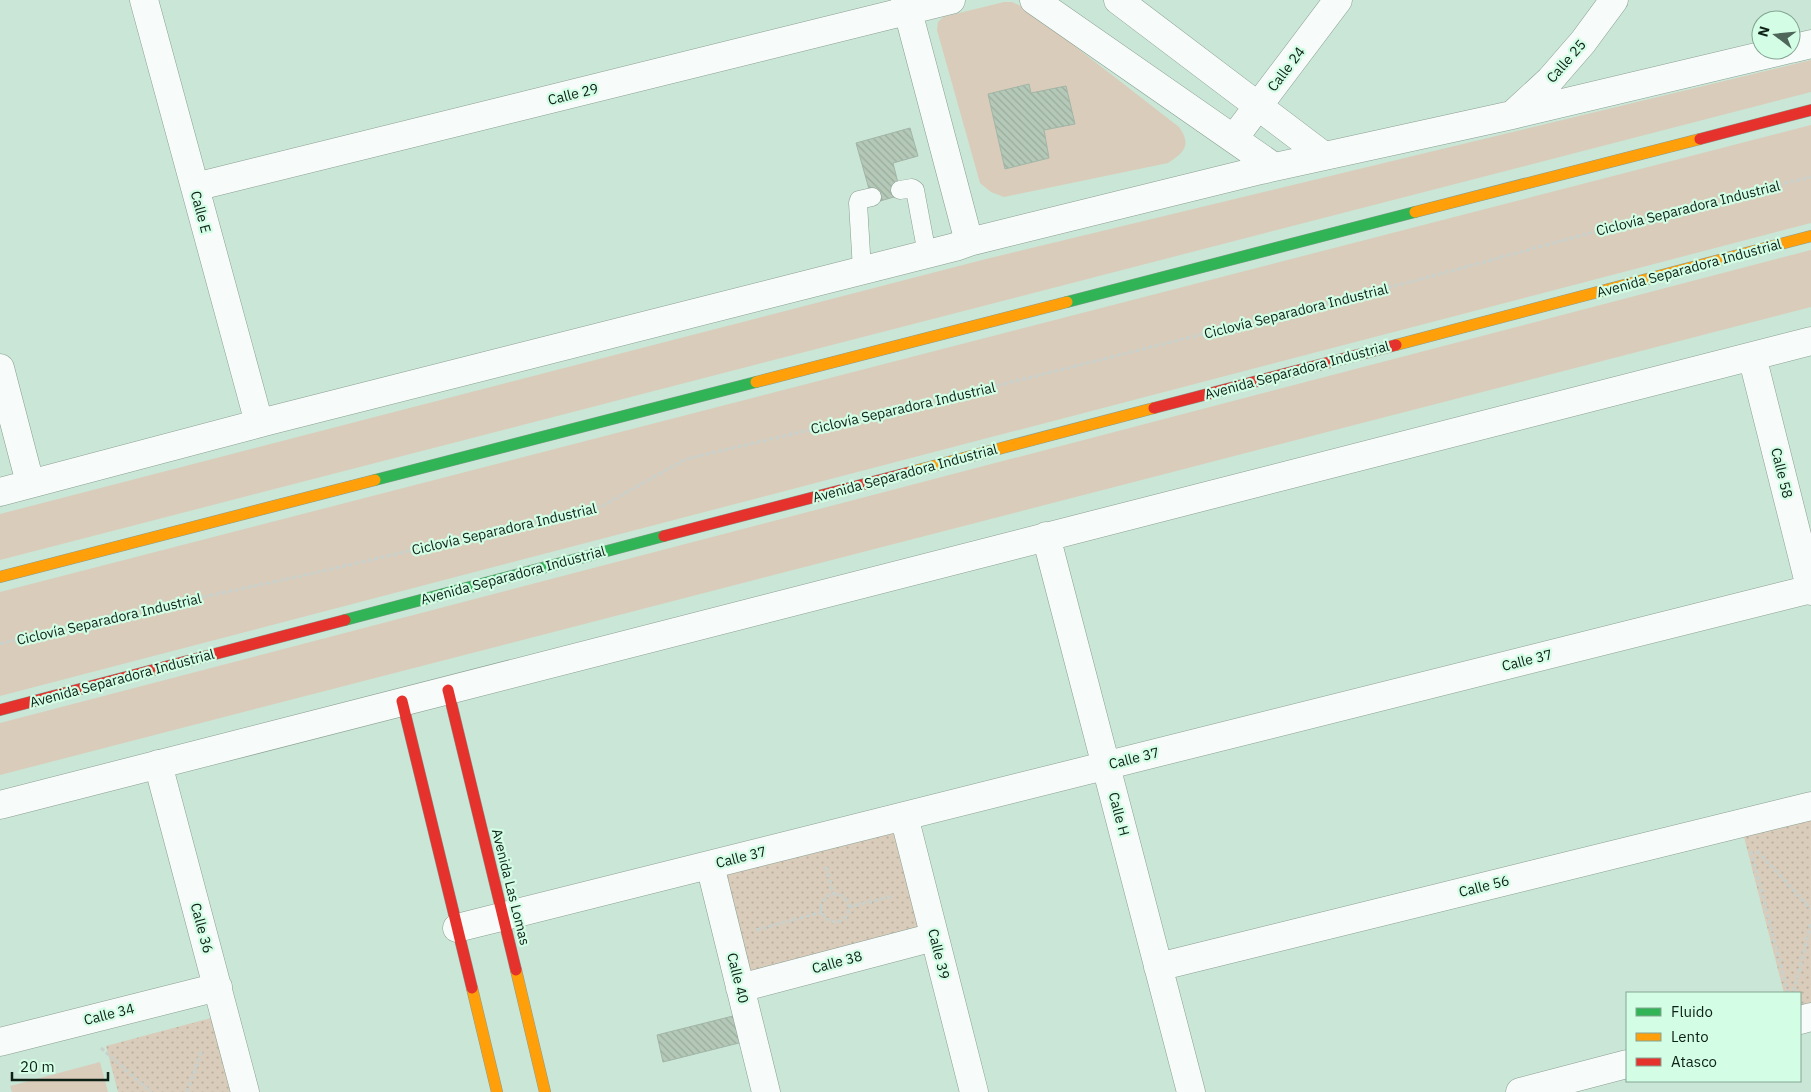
<svg xmlns="http://www.w3.org/2000/svg" width="1811" height="1092" font-family="'IBM Plex Sans',sans-serif">
<style>
.green{fill:#daccba}
.park{fill:url(#park-dots)}
.building{fill:url(#building-back-hatch);stroke:#a2b5a7}
.lines{fill:none;stroke-linecap:round;stroke-linejoin:round}
.lane-casing{stroke:#889e92;stroke-width:19}
.street-casing{stroke:#889e92;stroke-width:29}
.fast-casing{stroke:#889e92;stroke-width:12}
.slow-casing{stroke:#889e92;stroke-width:12}
.jam-casing{stroke:#889e92;stroke-width:12}
.path{stroke:#c8d1cc;stroke-width:3;stroke-dasharray:4 2.5;stroke-linecap:butt}
.lane{stroke:#f7fbf9;stroke-width:18}
.street{stroke:#f7fbf9;stroke-width:28}
.fast{stroke:#30b455;stroke-width:11}
.slow{stroke:#ff9f0a;stroke-width:11}
.jam{stroke:#e5322d;stroke-width:11}
.labels{text-anchor:middle;stroke-width:4.5;stroke-linejoin:round;paint-order:stroke}
.street-label{font-size:14px;fill:#0d2117;stroke:#d3fde5}
</style>
<defs>
<pattern id="park-dots" width="8" height="8" patternUnits="userSpaceOnUse" patternTransform="scale(1.25)"><rect width="8" height="8" fill="#daccba"/><path d="M2 2h.1M6 6h.1" fill="none" stroke="#baaf9f" stroke-width="1.8" stroke-linecap="round"/></pattern>
<pattern id="building-back-hatch" width="6" height="6" patternUnits="userSpaceOnUse" patternTransform="scale(1.25)"><rect width="6" height="6" fill="#b5c9b8"/><path d="M-1 5l2 2M0 0l6 6M5-1l2 2" fill="none" stroke="#9aac9d"/></pattern>
</defs>
<rect width="100%" height="100%" fill="#cae6d6"/>
<path class="green" d="M1004,2h8l15,7 152,118c13,18 5,26 -11,36l-164,34 -13,-5 -11,-9 -43,-153 1,-8 5,-5z
M1811,60v32l-1811,468v-46l982,-254z
M1811,125v98l-1811,473v-104z
M1811,250v57l-1811,468v-52z
M100,1062l8,30h-96l-2,-6z"/>
<path class="park" d="M1811,819v186l-11,3v-15h-16l-40,-156z
M899,830l24,99 -174,43 -24,-99z
M211,1018l19,74h-112l-12,-46z"/>
<path class="building" d="M1029,84l2,9 35,-7 9,38 -31,6 5,28 -44,11 -17,-75z
M910,128l8,28 -25,7 8,32 -28,8 -17,-60z
M741,1014l6,27 -84,21 -6,-27z"/>
<g class="lines">
<defs>
<path id="lane" d="M900,190l12,-2 3,2 12,64
M862,270l-4,-67 1,-3 13,-3"/>
<path id="street" d="M144,0l115,423
M905,0l64,242
M1034,0l240,167
M1118,0l206,156
M1791,49l20,-5
M1512,115l38,-35 33,-38 31,-42
M1234,138l104,-138
M195,187l756,-187
M1752,356l59,235
M0,368l30,115
M0,492l268,-71 687,-174 14,-5 292,-72 251,-55 274,-65
M1046,536l145,556
M158,764l87,328
M0,805l1811,-464
M904,816l70,276
M710,865l56,227
M457,928l1354,-339
M1158,967l653,-161
M740,988l194,-51
M1800,1020l11,-3
M0,1042l218,-55
M1520,1092l107,-28"/>
<path id="fast" d="M1067,302l348,-90
M375,480l381,-98
M345,620l319,-84"/>
<path id="slow" d="M1415,212l285,-73
M1396,345l415,-109
M756,382l311,-80
M907,473l247,-65
M0,577l375,-97
M516,970l29,122
M472,988l25,104"/>
<path id="jam" d="M1700,139l111,-29
M1154,408l242,-63
M664,536l243,-63
M448,690l68,280
M402,701l70,287
M0,710l345,-90"/>
</defs>
<use href="#lane" class="lane-casing"/>
<use href="#street" class="street-casing"/>
<use href="#fast" class="fast-casing"/>
<use href="#slow" class="slow-casing"/>
<use href="#jam" class="jam-casing"/>
<path class="path" d="M0,644l73,-19 237,-51 292,-68 84,-47 310,-73 418,-105 268,-73 129,-31
M1751,851l37,142
M1757,851l54,58
M826,867l7,27
M821 908a14 14 0 1 1 28 0a14 14 0 1 1-28 0Z
M849,907l44,-11
M756,930l66,-18
M1794,991l17,-67
M101,1048l50,44
M187,1092l15,-42"/>
<use href="#lane" class="lane"/>
<use href="#street" class="street"/>
<use href="#fast" class="fast"/>
<use href="#slow" class="slow"/>
<use href="#jam" class="jam"/>
</g>
<g class="labels">
<g class="street-label">
<text transform="translate(1566 61) rotate(-49)" y="5">Calle 25</text>
<text transform="translate(1286 69) rotate(-53)" y="5">Calle 24</text>
<text transform="translate(573 94) rotate(-14)" y="5">Calle 29</text>
<text transform="translate(1688 208) rotate(-14)" y="5">Ciclovía Separadora Industrial</text>
<text transform="translate(201 212) rotate(75)" y="5">Calle E</text>
<text transform="translate(1689 268) rotate(-15)" y="5">Avenida Separadora Industrial</text>
<text transform="translate(1296 311) rotate(-14)" y="5">Ciclovía Separadora Industrial</text>
<text transform="translate(1297 370) rotate(-15)" y="5">Avenida Separadora Industrial</text>
<text transform="translate(903 408) rotate(-13)" y="5">Ciclovía Separadora Industrial</text>
<text transform="translate(905 473) rotate(-15)" y="5">Avenida Separadora Industrial</text>
<text transform="translate(1782 473) rotate(76)" y="5">Calle 58</text>
<text transform="translate(504 529) rotate(-13)" y="5">Ciclovía Separadora Industrial</text>
<text transform="translate(513 575) rotate(-15)" y="5">Avenida Separadora Industrial</text>
<text transform="translate(109 619) rotate(-13)" y="5">Ciclovía Separadora Industrial</text>
<text transform="translate(1527 660) rotate(-14)" y="5">Calle 37</text>
<text transform="translate(122 678) rotate(-15)" y="5">Avenida Separadora Industrial</text>
<text transform="translate(1134 758) rotate(-14)" y="5">Calle 37</text>
<text transform="translate(1119 814) rotate(75)" y="5">Calle H</text>
<text transform="translate(741 857) rotate(-14)" y="5">Calle 37</text>
<text transform="translate(1484 886) rotate(-14)" y="5">Calle 56</text>
<text transform="translate(511 887) rotate(76)" y="5">Avenida Las Lomas</text>
<text transform="translate(202 928) rotate(75)" y="5">Calle 36</text>
<text transform="translate(939 954) rotate(76)" y="5">Calle 39</text>
<text transform="translate(837 962) rotate(-15)" y="5">Calle 38</text>
<text transform="translate(738 978) rotate(76)" y="5">Calle 40</text>
<text transform="translate(109 1014) rotate(-14)" y="5">Calle 34</text>
</g>
</g>
<rect x="1626" y="992" width="175" height="90" fill="#d3fde5" stroke="#84a593"/>
<rect x="1636" y="1008" width="25" height="8" fill="#30b455" stroke="#84a593"/>
<text x="1671" y="1017" font-size="15" fill="#0d2117">Fluido</text>
<rect x="1636" y="1033" width="25" height="8" fill="#ff9f0a" stroke="#84a593"/>
<text x="1671" y="1042" font-size="15" fill="#0d2117">Lento</text>
<rect x="1636" y="1058" width="25" height="8" fill="#e5322d" stroke="#84a593"/>
<text x="1671" y="1067" font-size="15" fill="#0d2117">Atasco</text>
<g transform="translate(1776 35) rotate(286)"><circle r="24" fill="#d3fde5" stroke="#84a593"/>
<path d="M0-4L9 19L0 12L-9 19Z" fill="#4f665a"/>
<text y="-8" font-size="14" font-weight="bold" text-anchor="middle" fill="#0d2117">N</text>
</g>
<path d="M12 1072v8h96v-8" fill="none" stroke="#0d2117" stroke-width="2.5"/>
<text x="20" y="1072" font-size="15" fill="#0d2117" stroke="#d3fde5" stroke-width="4" paint-order="stroke">20 m</text>
</svg>
